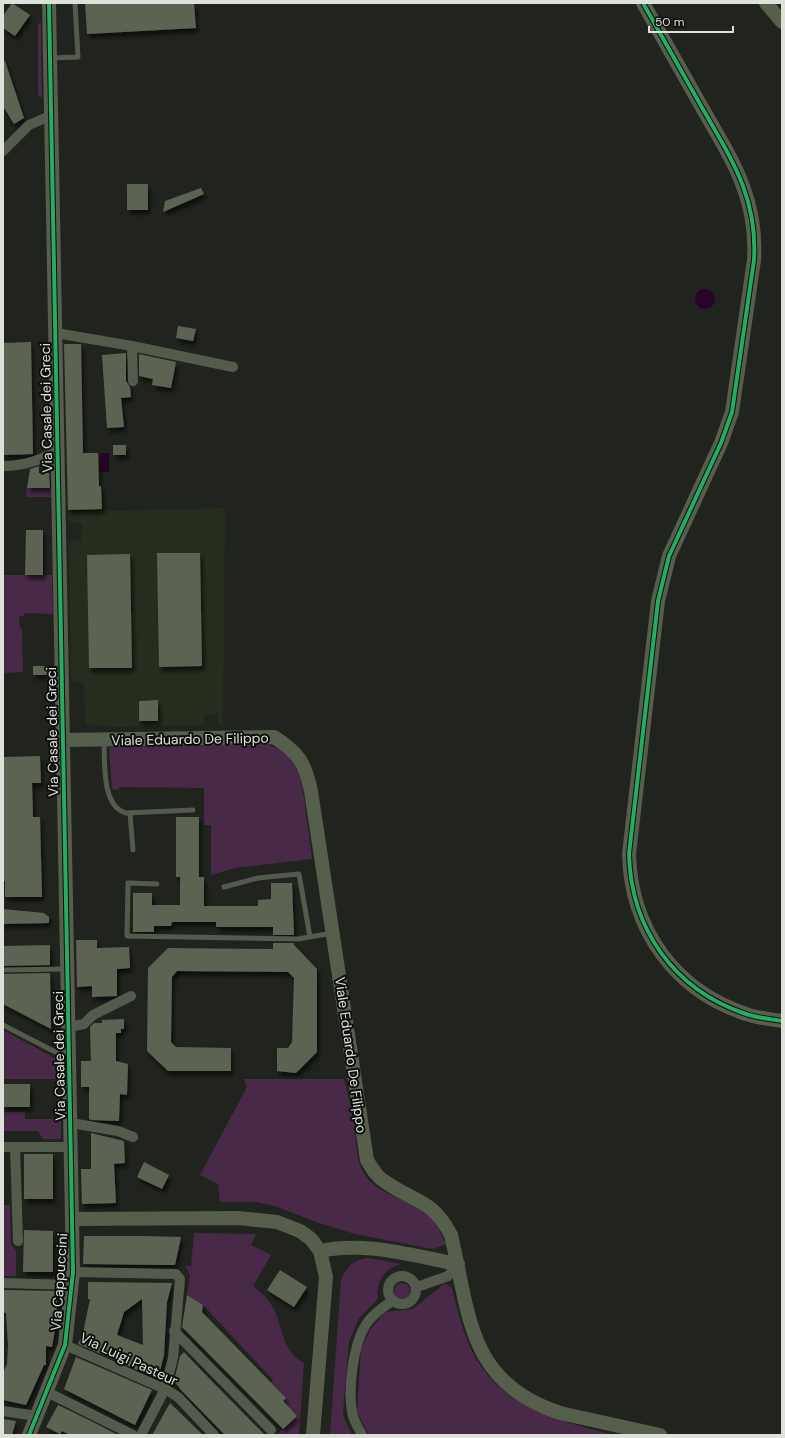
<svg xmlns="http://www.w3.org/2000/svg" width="785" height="1438" font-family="'DM Sans',sans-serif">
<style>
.built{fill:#252d1e}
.green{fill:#482a48}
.water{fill:#28032a}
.building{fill:#5b6353;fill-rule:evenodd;filter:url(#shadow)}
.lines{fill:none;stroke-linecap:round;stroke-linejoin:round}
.lane{stroke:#535b4c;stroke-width:5}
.street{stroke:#535b4c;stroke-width:10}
.secondary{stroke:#565e4c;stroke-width:14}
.cycleway-casing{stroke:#0c0e0a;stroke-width:6}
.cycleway{stroke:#26ab63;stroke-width:4}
.labels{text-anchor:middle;stroke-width:4;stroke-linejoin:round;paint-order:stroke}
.street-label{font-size:14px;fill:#dde1da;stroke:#0c0e0a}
</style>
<defs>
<filter id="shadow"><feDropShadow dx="2.5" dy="4.5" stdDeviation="2" flood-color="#0009"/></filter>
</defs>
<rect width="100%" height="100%" fill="#21241e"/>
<path class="built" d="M225,508l-2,217h-3l-2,-2 -1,-9h-13v8l-3,3 -86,2 -30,-3 -1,-42h-10l-3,-3 -2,-132 1,-5 2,-2 9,1 1,-17 -14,-3v-9z"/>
<path class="green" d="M41,21l1,77 -4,-3v-70z
M27,488h24v9h-25z
M4,575h48l1,39 -29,-1v3h-5l1,12 2,1 1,43 -20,1z
M264,744c36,8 38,38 42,69 2,15 4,31 6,46l-77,9 -24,7v-50h-7v-37l-85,-1v3l-7,-1 -3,-42z
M3,1030l57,31v18h-57z
M244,1079h100c4,15 8,30 10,45 3,15 1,34 9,48 15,26 51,26 70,48 5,6 9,16 13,24l-13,5 -78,-15 -36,-11 -44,-17 -18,-4h-37l-2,-18 -18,-9 47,-88z
M3,1112h22v7h36v20h-18l-5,-8h-35z
M3,1205h7l1,39 5,7v25h-13z
M194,1233l62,1 -5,11 20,10 -18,31c5,5 13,10 17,17 14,19 10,49 34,60l-5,72h-22l12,-13 -6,-21 3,-3 -15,-16 2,-2 -70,-75 -16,-10 3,-20 -5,-10 6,2z
M368,1258l33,6c-17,5 -25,17 -23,35l-19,19 -10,24 -6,70 2,8 7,15h-22l11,-155c5,-13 12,-20 27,-22z
M445,1283l7,5c6,27 14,57 30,80 30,42 85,55 132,67h-245l-12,-23 4,-63 9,-19 15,-18 28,-3z
M394 1291a8 8 0 1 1 16 0a8 8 0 1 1-16 0Z"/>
<path class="water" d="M695 299a10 10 0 1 1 20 0a10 10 0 1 1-20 0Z
M100,453h9v19h-9z"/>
<path class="building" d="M12,3l18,12 -15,21 -12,-8v-12z
M85,3h109l2,25 -109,6z
M3,61h2l19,57 -10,6 -11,-18z
M127,184h21v26h-21z
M201,188l3,6 -41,18 2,-11z
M178,326l18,3 -3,12 -17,-3z
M31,342l2,112 -30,1v-112z
M64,344h17l2,109h15l1,33h2l1,23 -34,1z
M126,353v28l4,6 1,10 -10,1 3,29 -17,1 -5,-73z
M139,354l37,8 -5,26 -19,-3 1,-6 -14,-3z
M113,445h13v10h-13z
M39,466v7h10l1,15h-23l3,-19z
M26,530h17v45h-18z
M157,553h43l2,113 -43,1z
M130,554l2,114h-43l-2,-113z
M33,666h14v9h-14z
M158,700v21h-19v-20z
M40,756l1,27h-9l1,34h7l2,80h-37v-16h-2l1,-124z
M176,817h23v60h5v29h54v-6l13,-1v-16h21l2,52h-21v-8h-57v-5h-44l-1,4h-17v6h-21v-39h19v12h28v-28h-4z
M3,909l41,4 5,4v6l-46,1z
M76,940h21v8l32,-1 1,21 -13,1v27l-25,1v-11l-15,1z
M273,943h21v2l23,24v83l-21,21 -19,-2v-23h11l4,-6 2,-64 -6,-6 -111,-1 -5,6 -1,65 5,5 55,1v23h-63l-21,-20 1,-83 20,-20 105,1z
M50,945v20l-47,1v-20z
M50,973l1,56 -48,-25v-30z
M124,1019v10h-3v4h-5v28l12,3 -1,31 -7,-1 -1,27 -28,-1 -2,-1v-32h-8v-26h10l-1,-34 4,-4h8v-3z
M3,1084h27v23h-27z
M91,1133l33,8 1,22 -11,1 2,39 -34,1 -1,-35h10z
M24,1154h29v45h-29z
M144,1162l25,13 -7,14 -25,-12z
M24,1230l29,1v41h-30z
M84,1236h60l37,1 -6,28h-10l-82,-1z
M280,1270l27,17 -13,20 -27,-17z
M88,1282l84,1 -5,19 -3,53 -6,24 -80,-35 5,-11 7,-34h-2zM142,1299l1,46 -26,-10 7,-23z
M3,1290l54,1v27l-5,29 -6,-1v19h-2l-18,40 -23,-5v-27l4,-9 1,-19 -2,-32 -3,-1z
M187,1295l16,10 -1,7 84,86 -3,3 14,15 -14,13 -101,-102z
M184,1352l17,18 64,65h-40l-44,-45 -7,-9 6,-25z
M76,1357l76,33 -17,35 -71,-36z
M170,1403l33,32h-51z
M58,1405l33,16 27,14h-48l-8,-4 -2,3 -14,-7z
M3,1419l13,2 -4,14h-9z"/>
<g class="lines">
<path class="lane" d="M51,58l27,-1 -3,-54
M104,741c1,20 -3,65 22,72l67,-3
M130,813l3,37
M157,884l-29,-1 -1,53 171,3 34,-6
M224,887l34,-9 41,-4 11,63
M3,970l63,-1
M3,1025l64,33"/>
<path class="street" d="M3,151l26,-26 23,-10
M56,333l76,13 101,21
M132,346l1,35
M3,466c20,0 38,-5 55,-17
M69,1027l15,-3 9,-9 38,-19
M71,1123l47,8 15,6
M3,1147h69
M15,1147l3,94
M73,1272l103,2 4,5 -7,79 -8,31 -24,46
M388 1290a14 14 0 1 1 28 0a14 14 0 1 1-28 0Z
M3,1283l69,2
M417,1287l31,-11 10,-12
M174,1331l97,99
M65,1345l100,44 13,8 36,38
M47,1392l86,43
M3,1411l34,5
M362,1435c-3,-6 -7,-12 -9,-19 -6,-24 0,-73 14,-93 6,-9 16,-16 25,-22"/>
<path class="secondary" d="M643,3c19,34 38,67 57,101 30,53 58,92 54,156l-22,152 -11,31 -52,113 -11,45 -29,253c2,75 45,136 117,160 11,4 24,5 36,7
M766,3l16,19
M63,740l211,-3c25,16 31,26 37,54l56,369c5,8 9,16 17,21 29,21 48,17 67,54 19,80 16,147 109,178l100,22
M73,1219l165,-1 39,4 23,9 11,8 9,12 6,26 -13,158
M320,1251c46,-10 93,5 138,13
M29,1435l36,-90 8,-73 -24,-1269"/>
<defs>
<path id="cycleway" d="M643,3c19,34 38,67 57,101 30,53 58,92 54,156l-22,152 -11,31 -52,113 -11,45 -29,253c2,75 45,136 117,160 11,4 24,5 36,7
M29,1435l36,-90 8,-73 -24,-1269"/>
</defs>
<use href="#cycleway" class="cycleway-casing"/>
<use href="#cycleway" class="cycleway"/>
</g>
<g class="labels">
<g class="street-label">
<text transform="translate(46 408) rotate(-91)" y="5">Via Casale dei Greci</text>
<text transform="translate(52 732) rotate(-91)" y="5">Via Casale dei Greci</text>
<text transform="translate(190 739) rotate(-1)" y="5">Viale Eduardo De Filippo</text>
<text transform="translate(351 1055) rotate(82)" y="5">Viale Eduardo De Filippo</text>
<text transform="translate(59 1056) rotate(-91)" y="5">Via Casale dei Greci</text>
<text transform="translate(59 1282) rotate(-86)" y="5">Via Cappuccini</text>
<text transform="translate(129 1359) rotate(25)" y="5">Via Luigi Pasteur</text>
</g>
</g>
<rect width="785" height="1438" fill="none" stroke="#dde1da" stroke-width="8"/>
<path d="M649 26v6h84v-6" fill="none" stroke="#dde1da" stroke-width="2"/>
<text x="655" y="26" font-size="12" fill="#dde1da" stroke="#0c0e0a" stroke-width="3" paint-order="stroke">50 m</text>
</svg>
